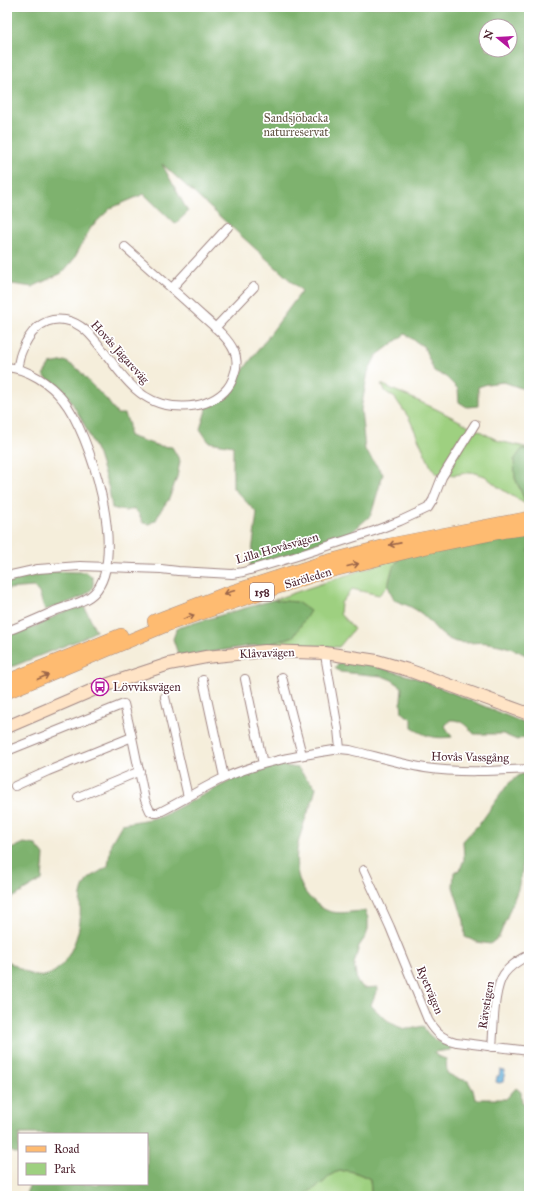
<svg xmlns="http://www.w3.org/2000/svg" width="536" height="1203" font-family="'IM FELL Great Primer',serif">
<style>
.green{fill:#9ed080;stroke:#747856}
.forest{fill:#7eb26e;stroke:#64684c;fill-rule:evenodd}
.water{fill:#5eadd8;stroke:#546682}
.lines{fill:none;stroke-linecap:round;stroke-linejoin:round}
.street-casing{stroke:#a08683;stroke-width:10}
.secondary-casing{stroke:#a08683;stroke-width:14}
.primary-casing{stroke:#a08683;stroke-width:14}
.street{stroke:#fff;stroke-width:8}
.secondary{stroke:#ffe4c6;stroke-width:12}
.primary{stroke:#febb71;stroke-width:13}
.oneway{stroke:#9b654a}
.labels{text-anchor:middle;stroke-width:3.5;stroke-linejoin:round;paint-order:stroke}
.shield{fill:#fff;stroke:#80626b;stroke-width:1}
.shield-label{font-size:11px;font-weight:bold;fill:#4a1f2b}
.park-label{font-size:12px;fill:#635444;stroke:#fff}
.street-label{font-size:12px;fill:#4a1f2b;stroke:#fff}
.poi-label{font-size:12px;fill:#4a1f2b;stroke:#fff;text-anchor:start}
</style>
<rect width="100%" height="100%" fill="#fff"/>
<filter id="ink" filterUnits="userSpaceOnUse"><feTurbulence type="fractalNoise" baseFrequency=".025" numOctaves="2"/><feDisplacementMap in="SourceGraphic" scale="8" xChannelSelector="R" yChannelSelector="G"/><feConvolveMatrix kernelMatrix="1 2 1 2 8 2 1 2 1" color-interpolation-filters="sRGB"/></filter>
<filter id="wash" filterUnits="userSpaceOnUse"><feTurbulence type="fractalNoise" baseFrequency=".012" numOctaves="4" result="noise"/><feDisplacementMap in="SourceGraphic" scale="16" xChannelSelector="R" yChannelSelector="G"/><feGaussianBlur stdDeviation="0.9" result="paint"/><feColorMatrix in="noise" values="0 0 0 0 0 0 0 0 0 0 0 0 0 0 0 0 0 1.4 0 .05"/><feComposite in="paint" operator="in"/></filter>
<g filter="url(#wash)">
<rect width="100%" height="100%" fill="#f5eedb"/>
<path class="green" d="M381,384l55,25 63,32 30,7 -7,1 -7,29 12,27 -29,-18 -13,-11 -14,-4 -16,3 -19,-1 -5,-7 -22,-49 -14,-20 -9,-6z
M400,557l-8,13 -4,16 -9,9 -27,-6 -11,14 -1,11 14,15 -15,18 -38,-2h-33l26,-9 3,-34 -24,-2z
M347,1170l12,4 11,5 1,12 -2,5h-65l6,-6 14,-8 6,-7 6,-3z"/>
<path class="forest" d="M7,7h522v384l-25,-9 -17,2 -9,3v19l-11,1 -8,-5 -1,-13 -12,-12 -12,-6 -10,-24 -19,-13 -29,22 -8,16 -7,37 4,41 18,24 -12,41 -18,16 -21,10 -82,26 7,-54 -24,-25v-42l-24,-4 -9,-13 8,-25 19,-8 17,-27 58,-78 -140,-127 26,48 -13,12 -31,-30 -33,14 -20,19 -17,32 -12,14 -30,14 -20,-3 -5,-2zM486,26h24v24h-24z
M65,361l13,8 12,14 17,17 10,14h8l4,11v11l30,10 13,1 8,14 -3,16 -8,22 -8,11 -5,10 -7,4 -6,-1 -4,-9 -5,-5 -9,2 -13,-3 -3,-19 -11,-34 -15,-33 -15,-26 -25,-21 7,-11z
M522,449h7v56h-2l-12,-27 -1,-18z
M529,531v126c-13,-8 -26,-12 -41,-14 -13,-2 -27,3 -39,-4 -11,-5 -18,-18 -27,-25 -9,-7 -18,-10 -28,-14l-6,-14 4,-16 8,-13z
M86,572l7,6c0,4 1,8 -2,12 -8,9 -34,16 -46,20l-6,-17 -5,-6 -27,2v-9c24,-11 54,-8 79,-8z
M273,600l24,2 13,9 -16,25 -26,9 -19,1 -61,10 -10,-2 -5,-15 4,-11z
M84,606l12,25 -17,9 -65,26 -7,1v-32l32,-10 22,-12z
M343,661l22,2 54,16 110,46v10l-12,5 -14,-6h-29c-7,-8 -13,-15 -24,-14l-5,6 7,11c-18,2 -24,0 -40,-9v-9l-10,-6 -1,-12 1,-14 -10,-7 -10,-4 -42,-4 -5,-4 3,-4z
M278,765l20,3 9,11 9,8c-3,16 -11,30 -15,46 -7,21 -7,47 8,64 7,6 13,13 23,15 11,2 22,-1 33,-1l3,7v11l-2,7 -7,10 -5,18 3,18 7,6 14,-1 -7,18c8,9 24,24 37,24 4,0 10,-2 15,-3 6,12 16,16 28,21l-1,3 -16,2 3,4 9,3 1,14 9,5 12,3 5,9 2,9h31l10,-11 5,4 1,10 7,4v90h-160l2,-5 -1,-12c-12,-6 -26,-13 -39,-4 -2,1 -4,4 -6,6 -7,6 -15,9 -21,15h-279l5,-12h117v-50h-128v21l-12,-5v-69c4,-10 3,-22 0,-31v-89c8,4 22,14 30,15 25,4 41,-35 43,-55 1,-14 -2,-27 6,-39 3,-5 17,-12 22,-16l3,-23 11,-19 38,-7 76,-39z
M521,774h8v63l-2,1 -4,19 -1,14 -4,18 -19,48 -9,7 -13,-2 -12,-5 -1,-16 -11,-34 1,-15 6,-2 4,-11 -1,-18 18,-19 27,-38z
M24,843l12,2 8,10 -2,25 -35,21v-50z"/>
<path class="water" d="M500,1070l5,1 -2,11 -4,1 -3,-1 1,-6h2z"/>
</g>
<g filter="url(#ink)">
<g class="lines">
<defs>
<path id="street" d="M172,288l56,-61
M215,328l39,-41
M7,367c21,2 43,16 56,33 27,33 65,156 32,192 -9,10 -25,13 -38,18 -16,7 -33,15 -50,21
M17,368c2,-5 2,-10 4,-15 7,-19 21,-37 44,-33 17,3 27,16 37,29 19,25 37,54 71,57 11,1 21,1 32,-3 14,-5 25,-13 29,-28 3,-8 4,-16 0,-24 -6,-14 -24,-28 -35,-38 -24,-22 -49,-44 -74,-66
M7,576l31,-7 42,-3 81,3 17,2 54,3 11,-2 51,-15 80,-26 26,-10 28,-13 5,-8 9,-23 33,-53
M282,677l20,78
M245,679l18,85
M203,680l21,97
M165,697l23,100
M340,749l10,1c25,6 50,14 75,18 34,5 69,3 104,1
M7,751l117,-47 8,33 13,63 5,11 4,2h4c23,-11 45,-26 68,-36 36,-16 76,-22 114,-28l-2,-20 -12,-68 -1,-8
M15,786l33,-15 84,-34
M78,797l62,-26
M364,870l26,57 38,93c8,13 13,18 28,22l73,9
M492,1047c2,-20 1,-57 12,-73 6,-9 16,-14 25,-19"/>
<path id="secondary" d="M7,727l93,-40 69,-23 37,-7 59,-6 60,2 52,8 31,9 121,44"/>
<path id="primary" d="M154,621l68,-26 99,-32 68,-18 140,-27
M7,681l114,-46
M7,692l162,-68 145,-49 109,-27 83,-17 23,-3"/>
</defs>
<use href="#street" class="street-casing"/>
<use href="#secondary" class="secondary-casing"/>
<use href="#primary" class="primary-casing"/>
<use href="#street" class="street"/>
<use href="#secondary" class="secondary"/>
<use href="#primary" class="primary"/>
</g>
<defs><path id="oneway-shaft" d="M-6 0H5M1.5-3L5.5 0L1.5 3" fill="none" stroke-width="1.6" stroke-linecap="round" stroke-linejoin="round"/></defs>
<g class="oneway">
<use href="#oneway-shaft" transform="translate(395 544) rotate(169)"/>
<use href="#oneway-shaft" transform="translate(353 565) rotate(-14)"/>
<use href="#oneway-shaft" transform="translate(230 592) rotate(162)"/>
<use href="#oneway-shaft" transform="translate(189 617) rotate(-19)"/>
<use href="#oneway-shaft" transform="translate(43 677) rotate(-23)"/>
</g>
</g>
<defs>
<symbol id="bus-ring" viewBox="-11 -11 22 22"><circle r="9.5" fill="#fff" stroke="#b5179e" stroke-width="1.5"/><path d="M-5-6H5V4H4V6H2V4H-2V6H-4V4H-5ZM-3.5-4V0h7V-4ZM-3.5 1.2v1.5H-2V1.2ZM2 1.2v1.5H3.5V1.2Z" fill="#b5179e"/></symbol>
</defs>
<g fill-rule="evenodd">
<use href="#bus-ring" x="90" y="677" width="20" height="20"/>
</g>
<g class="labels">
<rect class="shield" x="250" y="583" width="24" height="18" rx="3"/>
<g class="shield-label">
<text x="262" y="596">158</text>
</g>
<g class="park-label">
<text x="296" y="122">Sandsjöbacka<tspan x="296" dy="14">naturreservat</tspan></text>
</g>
<g class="street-label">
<text transform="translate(120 352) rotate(48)" y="4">Hovås Jägareväg</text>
<text transform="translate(277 548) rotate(-16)" y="4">Lilla Hovåsvägen</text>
<text transform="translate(308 578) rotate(-17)" y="4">Säröleden</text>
<text transform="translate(267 653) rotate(-2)" y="4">Klåvavägen</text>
<text transform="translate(470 757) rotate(1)" y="4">Hovås Vassgång</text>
<text transform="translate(430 990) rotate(67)" y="4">Ryetvägen</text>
<text transform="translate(486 1005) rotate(-81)" y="4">Rävstigen</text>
</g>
<g class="poi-label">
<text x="113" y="691">Lövviksvägen</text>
</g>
</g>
<rect width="536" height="1203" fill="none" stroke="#fff" stroke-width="24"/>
<rect x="18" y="1133" width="130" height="52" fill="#ffffff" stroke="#b7a5aa"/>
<rect x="26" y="1146" width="20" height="6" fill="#febb71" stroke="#b7a5aa"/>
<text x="54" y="1153" font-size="12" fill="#4a1f2b">Road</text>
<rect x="26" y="1163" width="20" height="12" fill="#9ed080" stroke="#b7a5aa"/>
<text x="54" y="1173" font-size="12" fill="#4a1f2b">Park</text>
<g transform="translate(498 38) rotate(288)"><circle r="19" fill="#ffffff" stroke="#b7a5aa"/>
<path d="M0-3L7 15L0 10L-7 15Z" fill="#b5179e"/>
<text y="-6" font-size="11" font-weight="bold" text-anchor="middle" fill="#4a1f2b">N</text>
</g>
</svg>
